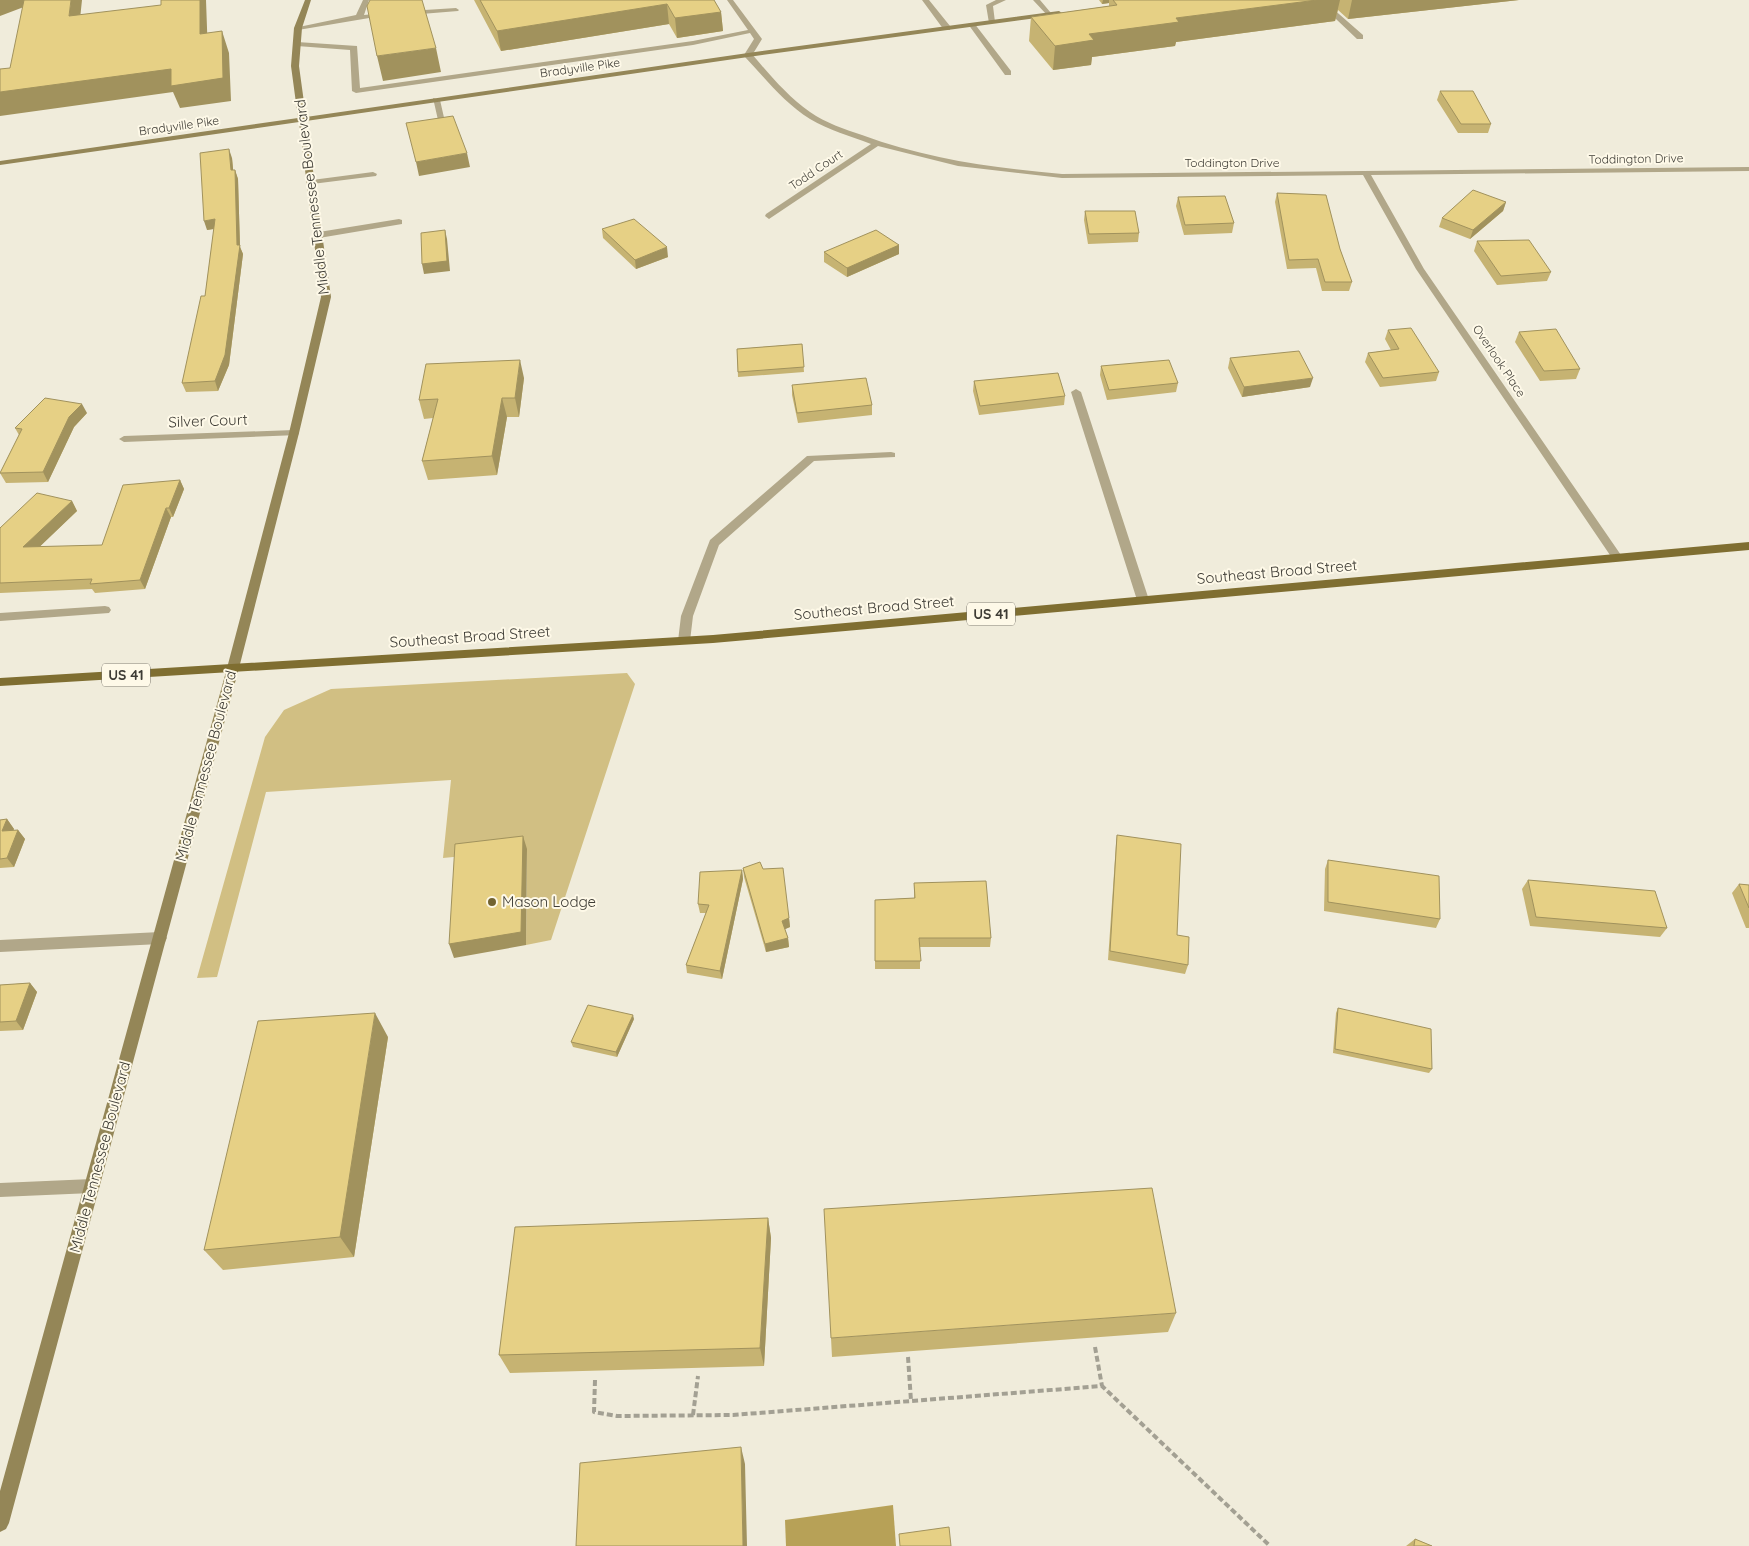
<svg xmlns="http://www.w3.org/2000/svg" width="1749" height="1546" font-family="Quicksand,sans-serif">
<style>
.green{fill:#d1bf83}
.water{fill:#b7a157}
.lines{fill:none;stroke-linecap:round;stroke-linejoin:round}
.path{stroke:#a3a093;stroke-width:4;stroke-dasharray:6 3;stroke-linecap:butt}
.lane{fill:#b1a789;fill-rule:evenodd}
.street{fill:#b1a789;fill-rule:evenodd}
.secondary{fill:#948657;fill-rule:evenodd}
.primary{fill:#7f6e31;fill-rule:evenodd}
.wall{fill:#c6b372}
.shaded-wall{fill:#a1925d}
.building{fill:#e6d085;stroke:#a1925d}
.poi-dot{fill:#726330;stroke:#fef9e8;stroke-width:2}
.labels{text-anchor:middle;stroke-width:4;stroke-linejoin:round;paint-order:stroke}
.far-street-label{font-size:12px;fill:#3e3c35;stroke:#fef9e8}
.shield{fill:#fef9e8;stroke:#78756b;stroke-width:1}
.shield-label{font-size:14px;font-weight:bold;fill:#3e3c35}
.street-label{font-size:15px;fill:#3e3c35;stroke:#fef9e8}
.poi-label{font-size:15px;fill:#3e3c35;stroke:#fef9e8;text-anchor:start}
</style>
<rect width="100%" height="100%" fill="#f0ecdb"/>
<path class="green" d="M627,673l8,11 -84,256 -25,5 1,-95 -84,8 8,-78 -185,12 -49,185 -20,1 68,-241 19,-27 47,-21z"/>
<path class="water" d="M893,1505l3,41h-110l-1,-26z"/>
<g class="lines">
<path class="path" d="M1095,1347l7,39
M908,1357l3,44
M595,1380l-1,32 23,4 116,-1 369,-29 168,160
M693,1415l5,-39"/>
<path class="lane" d="M363,0h6l-5,15 20,-2 3,2 -89,15 -4,-2 62,-13z
M727,0h6l29,39 -11,18 -7,-2 10,-16 -4,-6 -57,12 -337,48 -4,-2 -2,-41 -53,-4 -4,-2 4,-2 60,4 3,42 333,-47 55,-11z
M922,0h7l21,26v4h-6z
M996,0h10l-13,6 2,16 -6,1 -3,-18z
M1033,0h7l11,13v2h-4z
M1316,0h7l40,35v4h-6z
M456,8l3,2 -1,1 -49,4 -3,-2 3,-2z
M970,23h4l37,48v4h-6l-37,-51z
M433,98l7,2 5,22 -7,-2z
M373,172l4,2 -1,2 -64,8 -4,-2 4,-2z
M399,219l3,1v4l-83,14 -4,-3 4,-3z
M1076,389l5,3 68,208 -2,3 -4,1 -6,-4 -66,-208z
M891,452l4,1v4l-81,4 -95,84 -26,71 -3,25 -2,3h-8l-2,-3 3,-25 29,-76 97,-84z
M105,606l4,1 2,3 -2,3 -109,8v-8z
M160,932l5,2 2,4 -2,4 -5,2 -160,8v-12z
M92,1179l5,2 3,5 -3,5 -5,2 -92,4v-14z"/>
<path class="street" d="M745,53h6c18,21 36,43 59,59 16,11 34,17 52,23 65,24 131,33 200,39l687,-7v4l-378,4 53,94 199,289 -1,3h-8l-198,-292 -53,-94 -301,3 -104,-12 -80,-20 -109,73 -4,-3 1,-2 105,-70c-21,-8 -42,-14 -61,-25 -26,-16 -45,-41 -65,-62z
M294,430l5,3 -1,2 -174,7 -5,-3 5,-3z"/>
<path class="secondary" d="M305,0h6l-9,28 -3,38 7,51 442,-64 311,-42 3,2 -3,2 -311,42 -442,64 25,176 -32,136 -60,235 -230,855 -3,6 -6,3v-41l227,-823 62,-235 32,-136 -22,-175 -299,43v-4l298,-43 -7,-52 3,-38z"/>
<path class="primary" d="M1749,542v8l-1036,93 -713,43v-8l713,-43z"/>
</g>
<path class="wall" d="M474,0h240l7,12 2,19 -46,7 -8,-14 -168,27z
M1099,0h420l-171,19 -10,-9 -3,11 -159,21 -1,4 -83,11 -1,8 -38,5 -24,-29 2,-24 78,-11v-3l-7,1z
M1440,91l51,33 -3,9h-30l-21,-33z
M232,158l1,12h2l3,9 2,68 3,7 -14,111 -11,26 -32,1 -4,-9 23,-87 9,-67 -7,1z
M1277,193l63,56 12,33 -3,9h-27l-6,-23 -29,1 -12,-67z
M1178,197l56,26 -2,10 -48,2 -8,-29z
M1506,202l-3,9 -33,28 -31,-12 3,-9z
M1085,211l54,22 -1,9 -50,2 -4,-24z
M602,229l66,28 -32,12 -33,-31z
M1477,241l74,31 -4,9 -50,4 -23,-34z
M899,245v9l-52,23 -23,-15v-10z
M1388,330l51,42 -3,9 -56,6 -15,-25 3,-9 23,-3 -6,-11z
M1519,332l61,37 -4,10 -36,2 -25,-39z
M802,344l2,28 -66,5 -1,-28z
M1230,358l80,29 -68,10 -14,-29z
M1101,366l77,17 -2,9 -69,8 -7,-25z
M524,378l-5,39h-12l-10,58 -69,5 -6,-19 11,-43 -9,1 -5,-19z
M974,381l91,15 -1,9 -85,10 -6,-24z
M792,385l80,20v10l-74,8 -6,-28z
M87,413l-13,14 -26,55 -42,1 -6,-10 19,-38 -4,-7z
M180,480l4,9 -11,28h-2l-26,72 -50,4 -3,-4 -92,4v-65l72,-27 5,10 -38,36 63,-2z
M7,819l7,10 -1,1h5l7,9 -11,28 -14,1v-48z
M1117,835l60,100 11,30 -3,9 -77,-14 8,-116z
M1328,860l112,59 -4,9 -112,-17 1,-42z
M743,868l20,1 26,49 1,9 -5,2 3,9 1,9 -23,5 -22,-75z
M742,870l1,9 -21,100 -35,-6 -1,-8 20,-52h-6l-2,-9z
M1528,880l139,48 -7,9 -130,-11 -8,-37z
M914,883l77,55 -1,9h-70v22h-45v-69l39,-2z
M1739,884l10,1v43h-3l-14,-35z
M30,983l7,9 -14,38 -23,1v-46z
M1338,1008l94,61 -3,4 -96,-20 3,-40z
M634,1019l-17,38 -44,-10 -2,-5z
M388,1037l-34,220 -131,13 -19,-20z
M768,1218l3,20 -7,128 -254,7 -11,-18z
M1176,1313l-8,19 -336,25 -1,-19z
M1415,1539l17,7h-26z"/>
<path class="shaded-wall" d="M0,0h36l1,2 -37,14z
M71,0h11l-4,38 -9,-22z
M200,0h6l2,56 -8,-22z
M1103,0h6v3l-7,1z
M1317,0h23l-5,21 -159,21 -1,4 -83,11 -1,8 -38,5 2,-24 34,-12 87,-16z
M1352,0h167l-171,19z
M667,4l2,20 -168,27 -4,-20z
M721,12l2,19 -46,7 -2,-20z
M222,31l7,22 2,48 -51,7 -7,-16 -173,24v-24z
M436,48l5,24 -58,9 -6,-25z
M229,149l3,9 2,21 -3,-9z
M467,153l3,14 -51,9 -3,-14z
M235,170l3,9 2,68 3,7 -14,111 -11,26 -3,-10 22,-136z
M1506,202l-3,9 -33,28 3,-9z
M215,219l4,9 -12,2 -3,-9z
M445,230l2,9 3,32 -26,3 -2,-10z
M899,245v9l-52,23v-9z
M667,247l1,10 -32,12 -1,-9z
M520,360l4,18 -5,39 -4,-19z
M1313,378l-3,9 -68,10 2,-10z
M502,398l5,19 -10,58 -5,-19z
M82,404l5,9 -13,14 -26,55 -5,-10 26,-55z
M180,480l4,9 -11,28 -4,-9z
M72,501l5,10 -48,46 -6,-10z
M166,508l5,9 -26,72 -5,-9z
M7,819l7,10 -5,11 -7,-9z
M18,830l7,9 -11,28 -7,-9z
M523,836l4,13 -1,96 -72,13 -5,-14z
M742,870l1,9 -21,100 -2,-8z
M789,918l1,9 -7,3 -1,-9z
M788,938l1,9 -23,5 -1,-8z
M30,983l7,9 -14,38 -7,-9z
M375,1013l13,24 -34,220 -14,-20z
M633,1015l1,4 -17,38 -1,-5z
M768,1218l3,20 -7,128 -4,-18z
M741,1447l4,17 2,82h-4z"/>
<path class="building" d="M24,0h47l-2,16 92,-11v-5h39v34l22,-3 1,47 -52,8v-17l-171,23v-23l10,-1z
M370,0h52l14,48 -59,8 -10,-50z
M480,0h234l7,12 -46,6 -8,-14 -170,27z
M1113,0h204l-141,18 3,4 -90,12 5,6 -39,6 -24,-29 86,-12z
M1440,91h33l18,33h-30z
M453,116l14,37 -51,9 -10,-39z
M229,149l2,21h4l2,75h3l-15,110 -10,26 -33,2 19,-87h4l10,-77 -11,2 -4,-68z
M1473,190l33,12 -33,28 -31,-12z
M1277,193l49,2 14,54 12,33h-27l-7,-23 -29,1z
M1225,196l9,27 -49,2 -7,-28z
M1085,211h50l4,22 -50,1z
M634,219l33,28 -32,13 -33,-31z
M445,230l2,31 -25,3 -1,-31z
M876,230l23,15 -52,23 -23,-16z
M1529,240l22,32 -50,4 -24,-35z
M1411,328l28,44 -56,6 -15,-25 31,-4 -11,-19z
M1556,329l24,40 -36,2 -25,-39z
M802,344l2,23 -66,5 -1,-23z
M1299,351l14,27 -69,9 -14,-29z
M520,360l-5,38h-13l-10,58 -70,5 16,-62 -19,1 7,-36z
M1169,360l9,23 -69,7 -8,-24z
M1058,373l7,23 -85,10 -6,-25z
M866,378l6,27 -75,8 -5,-28z
M45,398l37,6 -13,13 -26,55 -43,1 22,-44 -7,-1z
M180,480l-11,28h-3l-26,72 -50,4 2,-5 -92,4v-55l37,-35 35,8 -49,46 79,-2 21,-60z
M7,819l-5,12 16,-1 -11,28 -7,1v-39z
M1117,835l64,9 -4,91 12,2 -1,28 -78,-14z
M523,836l-2,96 -72,12 6,-100z
M1328,860l111,16 1,43 -112,-17z
M760,862l3,7 20,-1 6,50 -7,3 6,17 -23,6 -22,-76z
M742,870l-22,101 -34,-6 23,-60 -11,-1 2,-32z
M1528,880l127,11 12,37 -131,-11z
M986,881l5,57h-72l2,23h-46v-61l40,-2 -1,-15z
M1739,884l10,1v23z
M30,983l-14,38 -16,1v-37z
M588,1005l45,10 -17,37 -45,-10z
M1338,1008l93,21 1,40 -97,-20z
M375,1013l-35,224 -136,13 54,-229z
M1152,1188l24,125 -345,25 -7,-129z
M768,1218l-8,130 -261,7 16,-128z
M741,1447l2,99h-167l4,-83z
M949,1527l2,19h-51l-1,-12z
M1415,1539l17,7h-18z"/>
<circle class="poi-dot" cx="492" cy="902" r="5"/>
<g class="labels">
<g class="far-street-label">
<text transform="translate(580 68) rotate(-8)" y="4">Bradyville Pike</text>
<text transform="translate(179 126) rotate(-8)" y="4">Bradyville Pike</text>
<text transform="translate(1636 159) rotate(-1)" y="4">Toddington Drive</text>
<text x="1232" y="167">Toddington Drive</text>
<text transform="translate(816 170) rotate(-34)" y="4">Todd Court</text>
<text transform="translate(1499 361) rotate(56)" y="4">Overlook Place</text>
</g>
<g class="shield">
<rect x="967" y="602.5" width="48" height="23" rx="4"/>
<rect x="102" y="663.5" width="48" height="23" rx="4"/>
</g>
<g class="shield-label">
<text x="991" y="619">US 41</text>
<text x="126" y="680">US 41</text>
</g>
<g class="street-label">
<text transform="translate(312 197) rotate(-97)" y="5">Middle Tennessee Boulevard</text>
<text transform="translate(208 421) rotate(-2)" y="5">Silver Court</text>
<text transform="translate(1277 572) rotate(-5)" y="5">Southeast Broad Street</text>
<text transform="translate(874 608) rotate(-5)" y="5">Southeast Broad Street</text>
<text transform="translate(470 637) rotate(-4)" y="5">Southeast Broad Street</text>
<text transform="translate(206 766) rotate(-75)" y="5">Middle Tennessee Boulevard</text>
<text transform="translate(100 1157) rotate(-75)" y="5">Middle Tennessee Boulevard</text>
</g>
<g class="poi-label">
<text x="502" y="907">Mason Lodge</text>
</g>
</g>
</svg>
